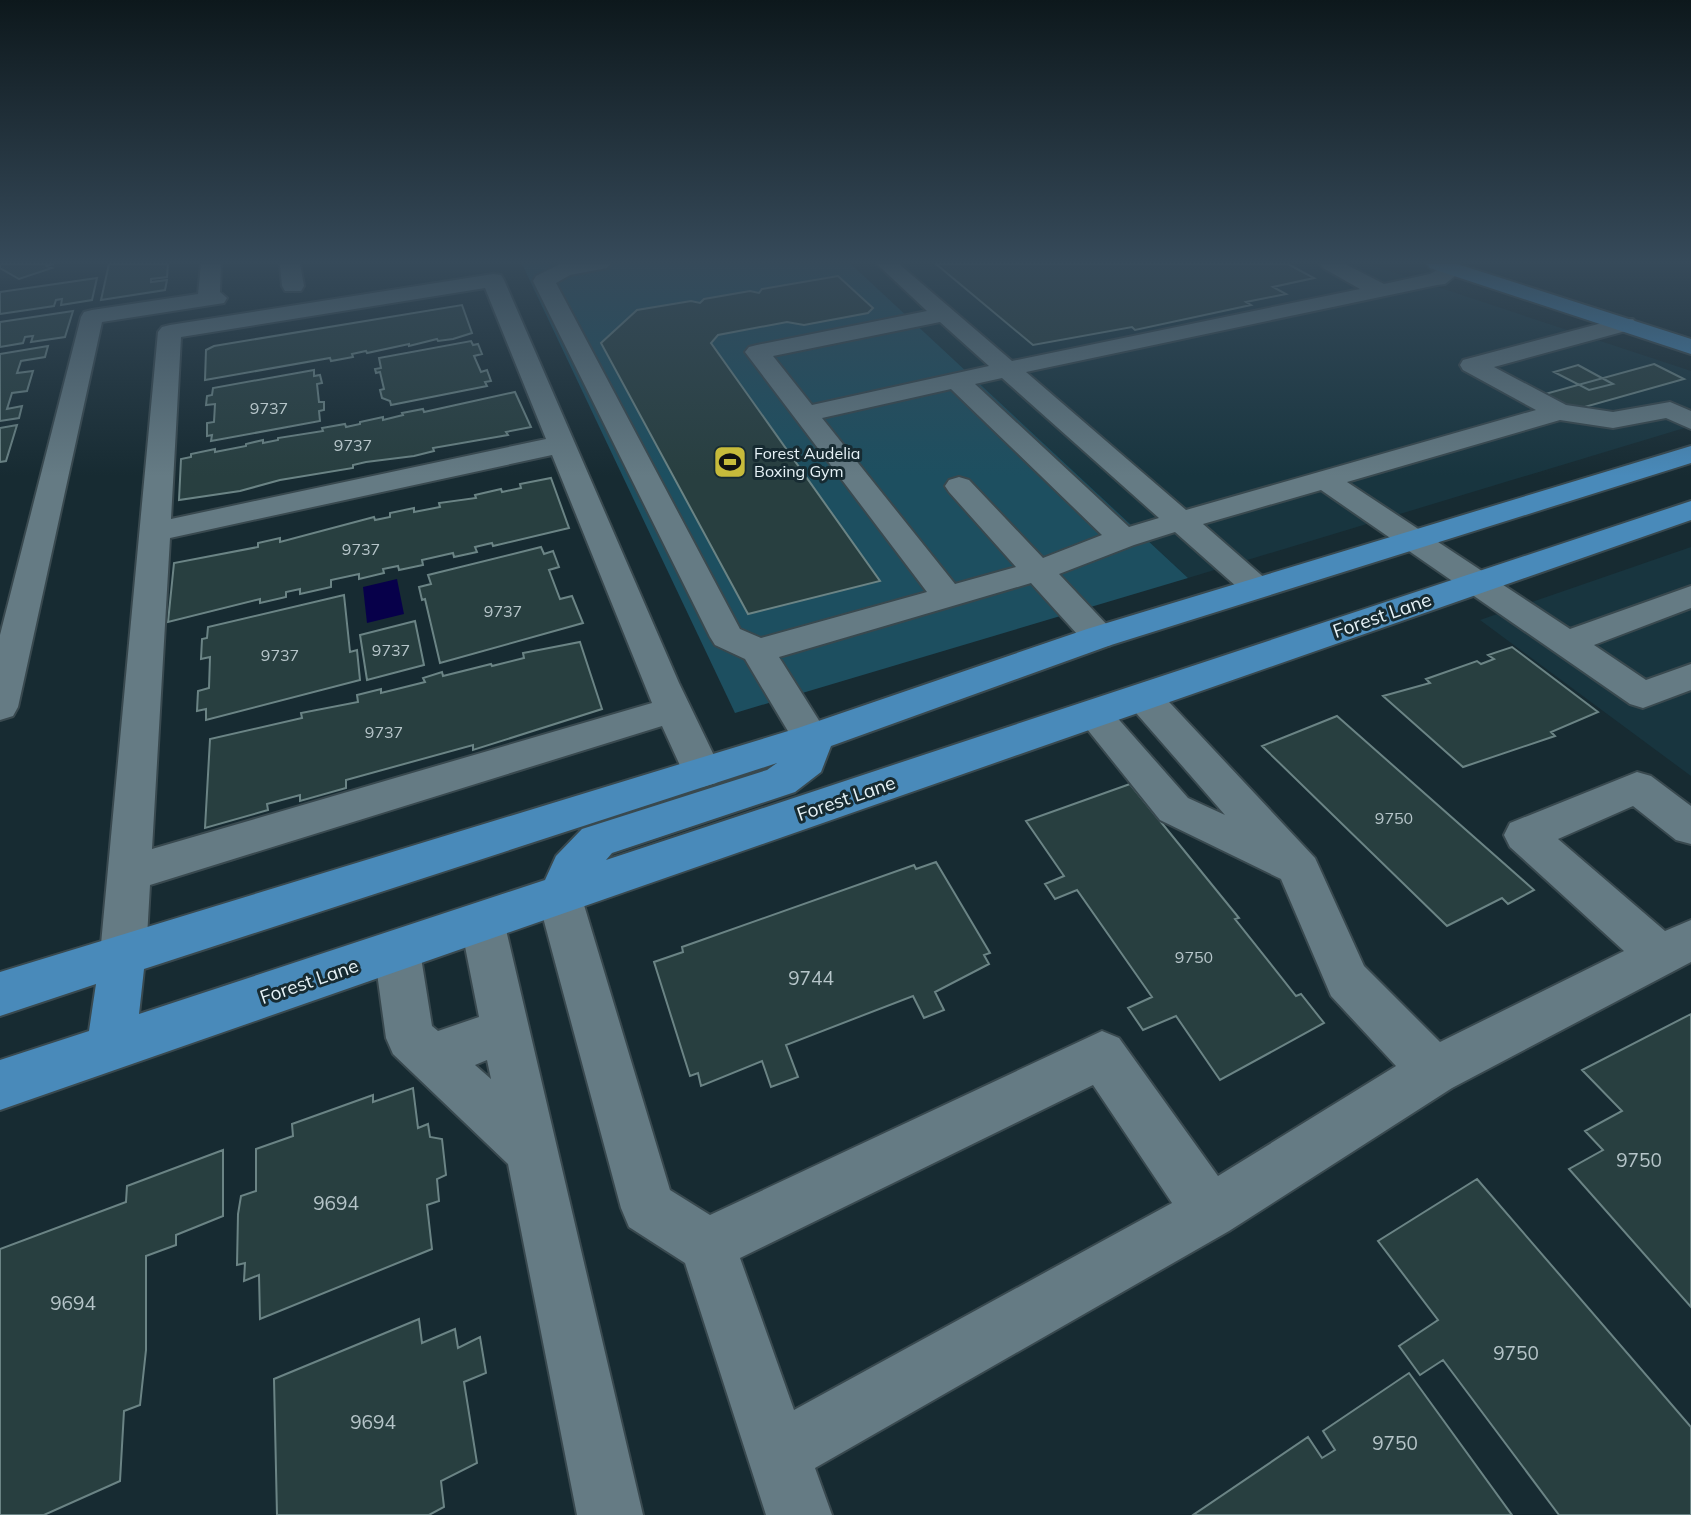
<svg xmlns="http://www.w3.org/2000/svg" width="1691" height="1515" font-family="Mulish,sans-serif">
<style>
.built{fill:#18353f}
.green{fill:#1d4f60}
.water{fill:#07004a}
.building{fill:#283f40;stroke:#6b8485;stroke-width:2}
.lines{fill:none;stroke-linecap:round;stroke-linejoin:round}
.minor-casing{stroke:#39494f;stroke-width:4}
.major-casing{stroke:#39494f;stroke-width:4}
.minor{fill:#657b84;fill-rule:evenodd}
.major{fill:#498aba;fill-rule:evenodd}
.labels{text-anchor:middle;stroke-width:6;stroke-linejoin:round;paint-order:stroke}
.number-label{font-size:16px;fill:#b6c5c9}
.far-poi-label{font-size:16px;fill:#e6f2f7;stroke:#172b32;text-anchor:start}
.street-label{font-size:19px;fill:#e6f2f7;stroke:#172b32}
.near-number-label{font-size:19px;fill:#b6c5c9}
</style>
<rect width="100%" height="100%" fill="#172b32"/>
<path class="built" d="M851,264h517l323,107v55l-503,152z
M1691,547v229l-211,-156z"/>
<path class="green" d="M522,264h329l337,314 -453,135z"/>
<path class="water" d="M397,579l7,35 -37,9 -4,-36z"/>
<path class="building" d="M0,264h54l-7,2 5,2 -33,11 -19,-11z
M109,264h59l-1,13 -16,2v3l16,-2 -2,10 -64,10z
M936,264h352l26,14 -41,9 13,7 -40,8 5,3 -116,25 -3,-3 -99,18z
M838,276l35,32 -5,5 -64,12 -17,-3 -69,13 -7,8 169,238 -132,33 -147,-271 36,-33 54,-9 9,2 4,-4 46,-8 9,2 3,-4z
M97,278l-5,22 -31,5 1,-6 -6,1 -2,6 -54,8v-22z
M462,305l10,28 -19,6 -15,2 -1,-2 -28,7v-2l-42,9 -1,-2 -14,3 1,3 -22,4 -1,-3 -125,22 1,-30 8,-4z
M73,311l-8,26 -34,5 2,-6 -8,1 -2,6 -23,4v-25z
M471,341l2,4 5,-1 4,10 -8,2 7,16 6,-2 4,11 -6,1 2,4 -96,19 -1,-4 -8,-3 -2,-8 4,-1 -4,-17 -4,1 -1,-4 6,-1 -2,-10z
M48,346l-3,11 -24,4 -4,12 16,-2 -6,20 -15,2 -5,16 15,-3 -3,12 -19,3v-67z
M1654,364l30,15 -110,31 -29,-16z
M1578,365l35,19 -24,6 -35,-18z
M314,370v6l6,-1 2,8 -5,1 2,18h5v8l-5,1 1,10 -109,20 1,-6 -5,1v-13l7,-1 1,-18 -9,1 1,-9 5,-1 1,-7z
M515,392l16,35 -25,5 2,3 -75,13 1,3 -20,5 -48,6 -13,3v3l-73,12 -40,11 -61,9 2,-41 10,-2v-3l24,-5v3l31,-6v-2l17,-4v3l15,-3v-2l45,-7 -1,-3 23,-4 1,3 14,-3v-2l23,-5v3l20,-5 -1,-2 21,-4 1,3z
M17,425l-11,36 -6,1v-34z
M551,478l18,50 -76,18 -1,-3 -17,4 2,5 -23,5 -1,-4 -31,7 1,5 -24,5 -1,-4 -15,3 1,4 -25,6v-5l-28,6v7l-31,7v-5l-14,3v5l-26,6v-4l-92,23 6,-59 84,-16v-4l22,-5v4l94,-25 1,3 15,-3v-4l24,-5v4l26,-5 -1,-4 37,-5 -1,-3 26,-6 1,3 19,-4 -1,-4z
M541,547l3,7 9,-3 6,16 -10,3 11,29 12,-3 11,27 -143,40 -15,-64 -3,1 -3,-13 12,-3 -3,-9z
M344,595l6,57 7,-2 3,30 -154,40v-11l-9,2 1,-20 11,-3 1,-31 -9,2 1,-20 5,-1 1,-11z
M415,621l9,44 -57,15 -7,-45z
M580,642l22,67 -129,41v-5l-127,35v8l-46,13v-6l-33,9 1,6 -63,18 5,-89 92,-21 -1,-5 57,-11 -1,-7 24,-6v4l44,-11 -2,-4 19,-6 1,4 48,-12 1,2 32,-8 -1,-5z
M1512,647l86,65 -47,20 4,4 -92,31 -80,-71 47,-13 -4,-4 51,-18 4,3 13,-5 -6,-4z
M1337,716l197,174 -26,14 -6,-6 -55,28 -185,-180z
M1130,784l109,134 -4,1 61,77 5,-2 23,29 -104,57 -44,-64 -33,14 -15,-22 24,-11 -75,-107 -22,9 -10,-15 19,-8 -38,-55z
M936,862l54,91 -6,2 5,9 -54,28 9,18 -20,8 -11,-22 -127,49 12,32 -27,10 -9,-26 -61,25 -3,-13 -8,3 -36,-114 29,-10 -1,-5 232,-82 2,4z
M1691,1014v293l-122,-138 34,-19 -18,-19 37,-20 -40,-41z
M413,1088l5,40 10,-4 2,13 12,2 4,36 -9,4 2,22 -12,4 5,44 -172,70 -1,-44 -15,6 1,-18 -8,2 1,-51 3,-18 15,-5v-42l37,-13 -1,-12 81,-29v7z
M223,1150v66l-47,19v10l-30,11v94l-6,55 -16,6 -4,70 -76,34h-44v-266l126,-47 1,-16z
M1477,1179l214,248v88h-132l-116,-155 -23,15 -21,-29 39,-26 -60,-79z
M419,1319l3,24 33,-14 3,19 22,-11 6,36 -22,9 13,81 -36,18 3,26 -15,8h-152l-3,-136z
M1409,1373l103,142h-319l115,-78 14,21 13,-8 -12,-19z"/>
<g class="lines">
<defs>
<path id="minor" d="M201,264h20l-1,28 7,6 -3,5 -122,19 -84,385 -5,9 -13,4v-85l81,-318 3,-5 8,-2 106,-16z
M280,264h20l4,22 -3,5h-16l-3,-5z
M560,264h50l-3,4 -37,7 -14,8 184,346 21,9 166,-46 -182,-240 4,-5 8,-2 170,-34 -50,-47h22l113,97 348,-72 -37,-21 -3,-4h25l39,20 46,-10 16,-9h14l4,4 -19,15 -8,1 -411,87 160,138 350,-100 -73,-40 -3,-5 3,-5 154,-41h16l4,5 -4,5 -139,38 72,38 47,7 57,-10 21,9v18l-25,-11 -53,10 -53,-8 -213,62 223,147 121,-43v22l-97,37 52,35 45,-16v26l-48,18 -13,-4 -309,-214 -118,34 65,57 5,7 -5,7 -11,3 -11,-3 -71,-63 -41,13 -75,29 52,55 5,8 -5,8 -12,3 -12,-3 -56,-62 -252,74 51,81 -6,10 -13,4 -13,-4 -53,-89 -30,-14 -5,-8 -177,-356 3,-5zM940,322l49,44 -177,39 -39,-49zM1002,378l157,140 -30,9 -154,-143zM951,389l151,146 -59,23 -74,-78 -10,-3 -10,3 -4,6 4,6 67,75 -61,17 -133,-166z
M493,274l8,1 3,5 175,403 43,89 -6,11 -14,4 -14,-4 -26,-57 -512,159 -4,70 -7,14 -16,6 -16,-6 -7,-14 58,-623 4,-5 8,-2zM485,288l61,151 -375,80 10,-182zM552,455l100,248 -500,146 18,-311z
M1143,684l13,4 159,170 49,108 76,76 184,-91 -114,-104 -6,-12 6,-12 127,-51 14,4 40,30v38l-15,-4 -43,-34 -75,33 107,92 26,-11v42l-239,126 -223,143 -414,237 17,47h-66l-81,-252 -56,-36 -8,-19 -84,-313 7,-13 15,-5 15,5 7,13 89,295 40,25 392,-184 17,7 99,138 178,-110 -65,-70 -50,-117 -121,-59 -85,-106 5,-9 13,-4 13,4 82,93 37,17 -95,-109 -5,-9 5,-9zM1093,1085l79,118 -378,207 -54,-152z
M482,902l16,5 6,14 139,594h-66l-69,-351 -115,-110 -7,-16 -12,-87 7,-14 16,-6 16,6 7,14 12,75 6,5 41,-14 -19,-96 6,-14zM487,1060l4,19 -16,-14z"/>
<path id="major" d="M1427,264h30l234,75v15l-261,-86z
M1691,446v17l-580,182 -280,101 -10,26 -26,20 -183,61 -6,7 1085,-359v19l-1691,590v-50l89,-29 7,-47 -96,32v-44l798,-244 289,-99zM777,763l-10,7 -185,59 -26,27 -11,24 -406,134 5,-45z"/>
</defs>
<use href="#minor" class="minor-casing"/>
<use href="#major" class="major-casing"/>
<use href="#minor" class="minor"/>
<use href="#major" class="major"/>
</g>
<linearGradient id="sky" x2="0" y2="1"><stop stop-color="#0d181c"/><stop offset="0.55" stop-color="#364a5a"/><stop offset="1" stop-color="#364a5a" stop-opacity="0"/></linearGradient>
<rect width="1691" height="476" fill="url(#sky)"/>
<defs>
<symbol id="stadium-square" viewBox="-11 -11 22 22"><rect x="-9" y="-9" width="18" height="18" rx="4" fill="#c7bb3b" stroke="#172b32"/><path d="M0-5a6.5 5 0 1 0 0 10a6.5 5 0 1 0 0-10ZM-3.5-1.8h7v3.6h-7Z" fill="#111"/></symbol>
</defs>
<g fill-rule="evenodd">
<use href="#stadium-square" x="711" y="443" width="38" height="38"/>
</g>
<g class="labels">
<g class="number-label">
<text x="269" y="414">9737</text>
<text x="353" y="451">9737</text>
<text x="361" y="555">9737</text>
<text x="503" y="617">9737</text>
<text x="391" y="656">9737</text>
<text x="280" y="661">9737</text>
<text x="384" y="738">9737</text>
<text x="1394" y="824">9750</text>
<text x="1194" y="963">9750</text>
</g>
<g class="far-poi-label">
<text x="754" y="459">Forest Audelia<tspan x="754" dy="18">Boxing Gym</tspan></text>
</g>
<g class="street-label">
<text transform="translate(1382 615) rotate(-19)" y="7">Forest Lane</text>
<text transform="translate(846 798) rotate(-19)" y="7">Forest Lane</text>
<text transform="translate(309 981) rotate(-19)" y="7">Forest Lane</text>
</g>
<g class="near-number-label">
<text x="811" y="985">9744</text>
<text x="1639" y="1167">9750</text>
<text x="336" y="1210">9694</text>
<text x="73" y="1310">9694</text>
<text x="1516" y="1360">9750</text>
<text x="373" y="1429">9694</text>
<text x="1395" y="1450">9750</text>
</g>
</g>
</svg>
